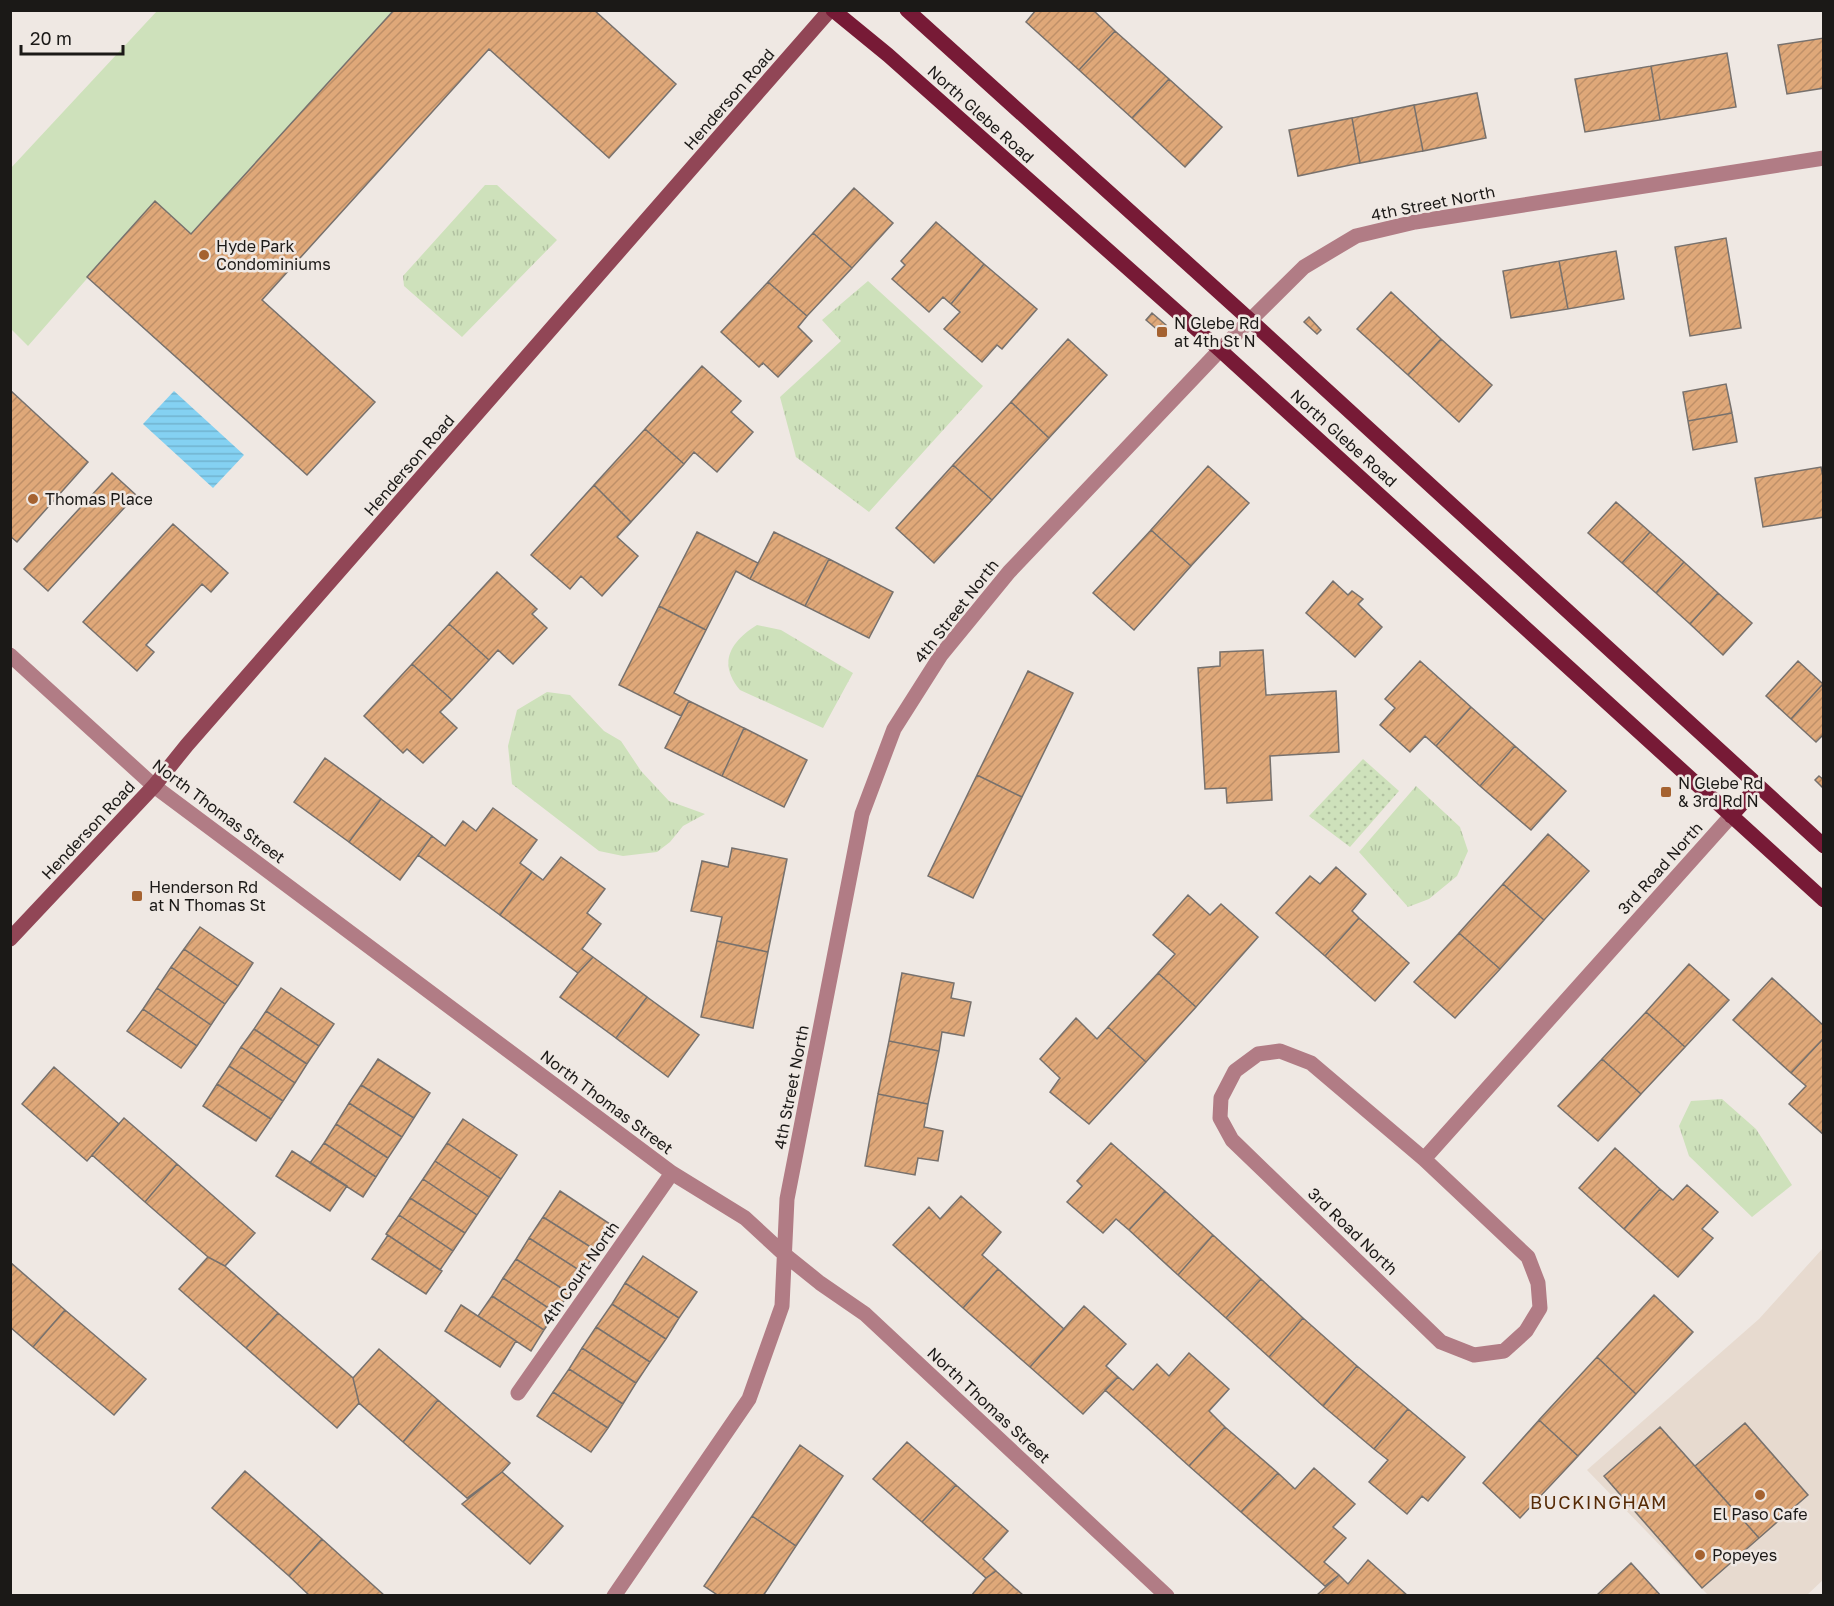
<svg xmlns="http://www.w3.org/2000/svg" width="1834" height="1606" font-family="'Golos Text',sans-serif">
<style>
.built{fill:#e7dacf}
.grass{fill:url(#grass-tufts)}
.park{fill:url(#park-dots)}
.garden{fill:#cee1bb}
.water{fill:url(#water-rules)}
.building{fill:url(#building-hatch);stroke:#77716d;stroke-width:1.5}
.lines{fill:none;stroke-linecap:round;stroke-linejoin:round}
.street{stroke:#b17c85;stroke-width:15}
.secondary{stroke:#914656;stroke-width:15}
.primary{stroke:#771a36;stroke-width:15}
.poi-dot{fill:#a56230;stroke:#efe8e3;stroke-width:2}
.labels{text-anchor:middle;stroke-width:5;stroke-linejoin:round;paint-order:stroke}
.street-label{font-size:16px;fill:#1b1917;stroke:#efe8e3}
.poi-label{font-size:16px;fill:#1b1917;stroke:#efe8e3;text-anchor:start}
.neighbourhood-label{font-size:18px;letter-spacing:1.5px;fill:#562a05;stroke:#efe8e3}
</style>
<defs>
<pattern id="grass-tufts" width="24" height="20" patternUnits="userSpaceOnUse" patternTransform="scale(1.5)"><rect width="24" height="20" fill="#cee1bb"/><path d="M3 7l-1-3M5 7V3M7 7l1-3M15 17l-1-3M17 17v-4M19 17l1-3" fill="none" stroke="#b0c0a0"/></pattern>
<pattern id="park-dots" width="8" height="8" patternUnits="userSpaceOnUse" patternTransform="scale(1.5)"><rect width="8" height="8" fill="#cee1bb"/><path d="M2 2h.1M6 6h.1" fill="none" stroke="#b0c0a0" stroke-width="1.8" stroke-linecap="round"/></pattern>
<pattern id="water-rules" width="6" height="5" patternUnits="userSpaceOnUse" patternTransform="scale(1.5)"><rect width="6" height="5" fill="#84d1f2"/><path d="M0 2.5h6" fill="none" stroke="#71b3cf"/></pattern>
<pattern id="building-hatch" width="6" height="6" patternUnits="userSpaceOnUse" patternTransform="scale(1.5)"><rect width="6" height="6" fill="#dfa879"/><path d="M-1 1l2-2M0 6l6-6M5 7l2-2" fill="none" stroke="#bf9068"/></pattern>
</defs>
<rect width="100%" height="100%" fill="#efe8e3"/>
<path class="built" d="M1823,1248l1,331 -17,16h-99l-121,-125 172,-151z"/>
<path class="grass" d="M485,185h12l60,55 -95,97 -58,-51 -1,-10z
M868,281l115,105 -114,126 -73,-55 -16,-60 61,-56 -19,-21z
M757,625l24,5 72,43 -30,55 -83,-38c-23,-27 -9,-49 17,-65z
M547,692l23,3 34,36 17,10 20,30 28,30 36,13 -22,12 -13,16 -13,10 -34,4 -24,-5 -87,-67 -4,-38 9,-36z
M1416,786l44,41 8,24 -11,25 -28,23 -21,8 -49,-55z
M1722,1099l34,30 36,56 -40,32 -63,-61 -10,-30 12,-25z"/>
<path class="park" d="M1363,759l36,32 -49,56 -41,-31z"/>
<path class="garden" d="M157,11h237l-203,223 -36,-33 -127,145 -17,-17 -1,-160z"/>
<path class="water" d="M174,391l70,64 -31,33 -70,-64z"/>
<path class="building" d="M394,10h200l82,74 -67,74 -120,-109 -227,251 113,102 -68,73 -220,-198 68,-76 36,33z
M1036,10h57l22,21 -36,39 -53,-48z
M1115,31l54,48 -37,39 -53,-48z
M1824,38v50l-37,6 -9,-49z
M1727,53l9,54 -76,13 -9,-54z
M1651,66l9,54 -75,12 -10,-53z
M1169,79l53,48 -37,40 -53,-49z
M1477,93l9,45 -63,13 -9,-46z
M1414,105l9,46 -63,12 -8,-45z
M1352,118l8,45 -62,13 -9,-46z
M854,188l39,35 -41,45 -39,-35z
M936,222l48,42 -33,40 -8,-7 -14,15 -37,-33 13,-14 -4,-4z
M813,233l39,35 -45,48 -39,-34z
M1726,238l15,90 -51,8 -15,-89z
M1616,251l8,48 -56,10 -9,-48z
M1559,261l9,48 -57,9 -8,-47z
M984,264l53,45 -35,40 -5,-4 -15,17 -38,-33 16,-17 -9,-8z
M768,282l39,34 -9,11 14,14 -34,36 -15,-14 -4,4 -38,-35z
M1391,292l50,47 -33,36 -51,-46z
M1152,313l14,12 -6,7 -14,-12z
M1309,317l12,13 -4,4 -13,-12z
M1068,339l39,36 -58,63 -38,-36z
M1441,339l51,46 -33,37 -51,-47z
M702,366l39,35 -10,11 22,20 -36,40 -23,-20 -10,12 -39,-35z
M1726,384l6,29 -44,8 -5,-29z
M10,390l78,72 -71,80 -7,-6z
M1011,402l38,36 -57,62 -39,-35z
M1732,413l5,29 -44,8 -5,-29z
M645,429l39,35 -53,58 -37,-37z
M953,465l39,35 -58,63 -38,-35z
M1208,466l41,37 -58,63 -40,-36z
M1821,467l3,14v36l-61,10 -8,-49z
M112,473l24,22 -88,96 -24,-22z
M594,485l37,37 -14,15 21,19 -36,40 -21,-20 -11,13 -39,-34z
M1616,502l34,30 -28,31 -34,-30z
M173,524l55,49 -17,19 -9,-8 -56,61 8,7 -17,19 -54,-49z
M1151,530l40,36 -57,64 -41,-37z
M697,532l61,31 -8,16 -14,-8 -30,59 -47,-24z
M774,532l55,27 -24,47 -55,-27z
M1650,532l34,30 -28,31 -34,-30z
M829,559l64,33 -24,46 -64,-32z
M1684,562l34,31 -28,31 -34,-31z
M497,572l40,37 -5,5 15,14 -34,36 -15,-14 -9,10 -40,-36z
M1333,581l15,14 4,-4 11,8 -5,5 24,23 -27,30 -49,-44z
M1718,593l34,30 -29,32 -33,-31z
M659,606l47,24 -32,63 15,8 -8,15 -62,-31z
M449,624l40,36 -37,40 -40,-36z
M1263,650l3,45 70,-4 3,61 -69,4 2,44 -45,3 -1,-15 -21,1 -7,-121 22,-2v-14z
M1420,661l51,46 -35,39 -11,-10 -15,16 -30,-27 15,-17 -10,-9z
M1798,661l25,23 -32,35 -25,-23z
M412,664l40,36 -12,12 17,16 -34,35 -16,-14 -4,4 -39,-37z
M1028,671l45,22 -51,104 -45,-22z
M1823,684l1,50 -8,8 -25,-23z
M689,701l55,27 -22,48 -57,-28z
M1471,707l44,39 -35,40 -44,-40z
M744,728l63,32 -23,47 -62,-31z
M1515,746l51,45 -35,39 -51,-44z
M325,758l56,41 -32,43 -55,-40z
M977,775l45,22 -49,101 -45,-22z
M1819,776l5,4v9l-9,-9z
M381,799l51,37 -32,44 -51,-38z
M493,808l44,32 -17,23 12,9 -32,43 -82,-60 14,-19 13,10 18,-25 13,10z
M1548,834l41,37 -45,49 -41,-36z
M732,848l55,11 -19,93 -51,-11 5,-24 -31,-6 11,-50 26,6z
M561,857l44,32 -18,24 14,11 -19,25 11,8 -15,16 -78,-58 32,-43 11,8z
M1336,867l30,27 -14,17 7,7 -34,38 -49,-43 34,-37 10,8z
M1503,884l41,36 -44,49 -41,-36z
M1188,895l22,20 11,-11 37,33 -62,70 -38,-34 17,-19 -22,-19z
M1359,918l50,45 -34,38 -50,-45z
M200,927l53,36 -15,23 -54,-37z
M1459,933l41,36 -45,49 -41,-36z
M717,941l51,11 -15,76 -52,-11z
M184,949l54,37 -13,18 -54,-37z
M593,957l54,40 -31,41 -56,-41 18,-24z
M1689,964l40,36 -44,47 -39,-35z
M171,967l54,37 -14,21 -54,-37z
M902,973l52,10 -3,15 20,4 -7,34 -22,-4 -3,19 -50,-10z
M1158,973l38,34 -50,55 -38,-35z
M1772,978l52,48v12l-33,35 -58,-53z
M157,988l54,37 -14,21 -54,-37z
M281,988l53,36 -15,22 -53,-35z
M647,997l52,38 -31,42 -52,-39z
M143,1009l54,37 -16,22 -54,-37z
M266,1011l53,35 -12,18 -53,-35z
M1646,1012l39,35 -44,47 -39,-35z
M1076,1018l21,21 11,-12 38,35 -57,62 -39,-32 10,-14 -20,-19z
M254,1029l53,35 -12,19 -54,-36z
M1824,1038v97l-35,-31 17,-18 -15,-13z
M889,1041l50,10 -11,53 -50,-10z
M241,1047l54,36 -12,18 -54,-35z
M378,1059l52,34 -16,25 -53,-33z
M1602,1059l39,35 -43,47 -40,-35z
M229,1066l54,35 -12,18 -54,-35z
M54,1067l65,57 -32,37 -65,-57z
M217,1084l54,35 -15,22 -53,-35z
M361,1085l53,33 -12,19 -53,-34z
M878,1094l50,10 -4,23 19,4 -5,30 -20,-3 -3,17 -50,-9z
M349,1103l53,34 -14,21 -52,-34z
M124,1118l53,46 -32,38 -53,-47z
M463,1119l54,36 -16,24 -54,-36z
M336,1124l52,34 -12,19 -52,-34z
M324,1143l52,34 -13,20 -53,-34z
M447,1143l54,36 -12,18 -54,-36z
M1111,1143l54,48 -36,39 -13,-11 -13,14 -36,-31 15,-16 -5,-5z
M1615,1148l45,41 -36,40 -45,-41z
M292,1151l55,35 -17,25 -54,-35z
M435,1161l54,36 -12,18 -54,-36z
M177,1164l78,69 -30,33 -17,-9 -63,-55z
M423,1179l54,36 -12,18 -55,-35z
M1687,1185l31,27 -16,17 11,9 -35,39 -54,-48 36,-40 13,11z
M560,1191l53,35 -16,25 -54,-34z
M1165,1191l48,44 -35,40 -49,-45z
M961,1196l40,36 -19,23 16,14 -35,39 -70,-63 36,-38 11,12z
M410,1198l55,35 -12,18 -54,-36z
M399,1215l54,36 -13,19 -54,-36z
M543,1217l54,34 -15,21 -53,-34z
M388,1235l54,36 -16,23 -54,-35z
M1213,1235l48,44 -35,39 -48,-43z
M529,1238l53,34 -13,21 -53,-34z
M643,1256l54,36 -18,26 -54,-35z
M208,1257l17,9 53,47 -32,35 -67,-59z
M516,1259l53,34 -13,20 -53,-35z
M10,1262l55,48 -32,37 -23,-20z
M998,1269l66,60 -34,38 -67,-59z
M503,1278l53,35 -12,17 -52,-34z
M1261,1279l42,39 -34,39 -43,-39z
M625,1283l54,35 -13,21 -54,-35z
M1654,1295l39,37 -57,62 -39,-37z
M492,1296l52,34 -13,21 -53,-35z
M612,1304l54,35 -16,23 -54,-35z
M461,1305l55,36 -16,26 -55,-36z
M1084,1306l42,38 -20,22 12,11 -35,37 -53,-47z
M65,1310l81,69 -32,36 -81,-68z
M278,1313l75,65 6,25 -22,25 -91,-80z
M1303,1318l54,48 -34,40 -54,-49z
M596,1327l54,35 -14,21 -54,-35z
M582,1348l54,35 -13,21 -54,-35z
M379,1349l59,51 -35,42 -44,-39 -6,-25z
M1189,1353l40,36 -20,22 16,16 -36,39 -84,-76 13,-13 15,13 24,-26 12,12z
M1597,1357l39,37 -58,62 -39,-36z
M1357,1366l51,43 -34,40 -51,-43z
M569,1369l54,35 -15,24 -55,-36z
M553,1392l55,36 -17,24 -54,-36z
M438,1400l72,63 -8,9 -35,26 -64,-56z
M1408,1409l57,48 -37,44 -6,-5 -15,18 -38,-32 19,-22 -14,-11z
M1539,1420l39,36 -58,62 -37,-35z
M1745,1423l63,72 -49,43 -64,-72z
M1225,1427l53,46 -37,39 -52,-46z
M1660,1427l99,111 -57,50 -98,-112z
M907,1442l49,43 -34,37 -49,-43z
M800,1445l43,31 -47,70 -44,-30z
M1314,1468l41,36 -22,23 13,11 -22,24 15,13 -14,11 -84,-74 37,-39 17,16z
M245,1471l77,68 -33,37 -77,-68z
M502,1472l61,54 -33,38 -68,-60z
M956,1485l52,46 -25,28 13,12 -10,7 -64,-56z
M752,1516l44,30 -33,50h-44l-15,-10z
M322,1539l63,57h-75l-21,-20z
M1368,1560l40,36h-92l23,-21 9,9z
M1631,1563l30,33h-65z
M996,1571l28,25h-53l15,-18z"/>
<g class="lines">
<path class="street" d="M10,655l144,131 518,387 73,45 39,36 36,29 45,31 302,282
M1424,1159l-113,-96 -31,-12 -22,3 -23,17 -14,27 -1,20 12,22 209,202 33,13 30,-4 22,-20 14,-23 -2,-25 -10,-26 -104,-98 307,-343
M518,1393l154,-220
M614,1596l135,-197 33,-93 5,-107 75,-385 32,-85 47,-74 68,-83 211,-222 84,-83 52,-31 59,-14 409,-64"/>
<path class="secondary" d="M10,939l144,-153 33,-41 643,-735"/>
<path class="primary" d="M833,10l55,45 332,295 604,550
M907,10l343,310 574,526
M1731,816l27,-30"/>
</g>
<g class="poi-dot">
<circle cx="204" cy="255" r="6"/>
<rect x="1156" y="326" width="12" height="12" rx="3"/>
<circle cx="33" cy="499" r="6"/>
<rect x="1660" y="786" width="12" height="12" rx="3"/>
<rect x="131" y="890" width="12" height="12" rx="3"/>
<circle cx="1760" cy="1495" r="6"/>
<circle cx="1700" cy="1555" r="6"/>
</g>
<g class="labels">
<g class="street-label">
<text transform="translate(729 99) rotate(-49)" y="6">Henderson Road</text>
<text transform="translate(981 114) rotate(42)" y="6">North Glebe Road</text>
<text transform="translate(1433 203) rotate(-11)" y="6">4th Street North</text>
<text transform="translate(1344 438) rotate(42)" y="6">North Glebe Road</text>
<text transform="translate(409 465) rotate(-49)" y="6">Henderson Road</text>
<text transform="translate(956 611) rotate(-52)" y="6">4th Street North</text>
<text transform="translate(219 811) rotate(37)" y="6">North Thomas Street</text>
<text transform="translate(88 830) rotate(-47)" y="6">Henderson Road</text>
<text transform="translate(1660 868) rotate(-48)" y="6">3rd Road North</text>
<text transform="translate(791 1087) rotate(-79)" y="6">4th Street North</text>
<text transform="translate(607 1102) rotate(37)" y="6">North Thomas Street</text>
<text transform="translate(1353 1231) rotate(44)" y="6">3rd Road North</text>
<text transform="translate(580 1273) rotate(-55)" y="6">4th Court North</text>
<text transform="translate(989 1405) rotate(43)" y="6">North Thomas Street</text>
</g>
<g class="poi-label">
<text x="216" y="252">Hyde Park<tspan x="216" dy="18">Condominiums</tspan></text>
<text x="1174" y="329">N Glebe Rd<tspan x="1174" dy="18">at 4th St N</tspan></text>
<text x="45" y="505">Thomas Place</text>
<text x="1678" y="789">N Glebe Rd<tspan x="1678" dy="18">&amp; 3rd Rd N</tspan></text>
<text x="149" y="893">Henderson Rd<tspan x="149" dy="18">at N Thomas St</tspan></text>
<text x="1760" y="1520" text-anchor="middle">El Paso Cafe</text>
<text x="1712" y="1561">Popeyes</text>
</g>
<g class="neighbourhood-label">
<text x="1599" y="1509">BUCKINGHAM</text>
</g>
</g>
<rect width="1834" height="1606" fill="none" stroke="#1b1917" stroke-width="24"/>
<path d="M21 45v9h102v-9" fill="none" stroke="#1b1917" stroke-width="3"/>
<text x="30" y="45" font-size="18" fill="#1b1917" stroke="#efe8e3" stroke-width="4.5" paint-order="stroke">20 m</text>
</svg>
